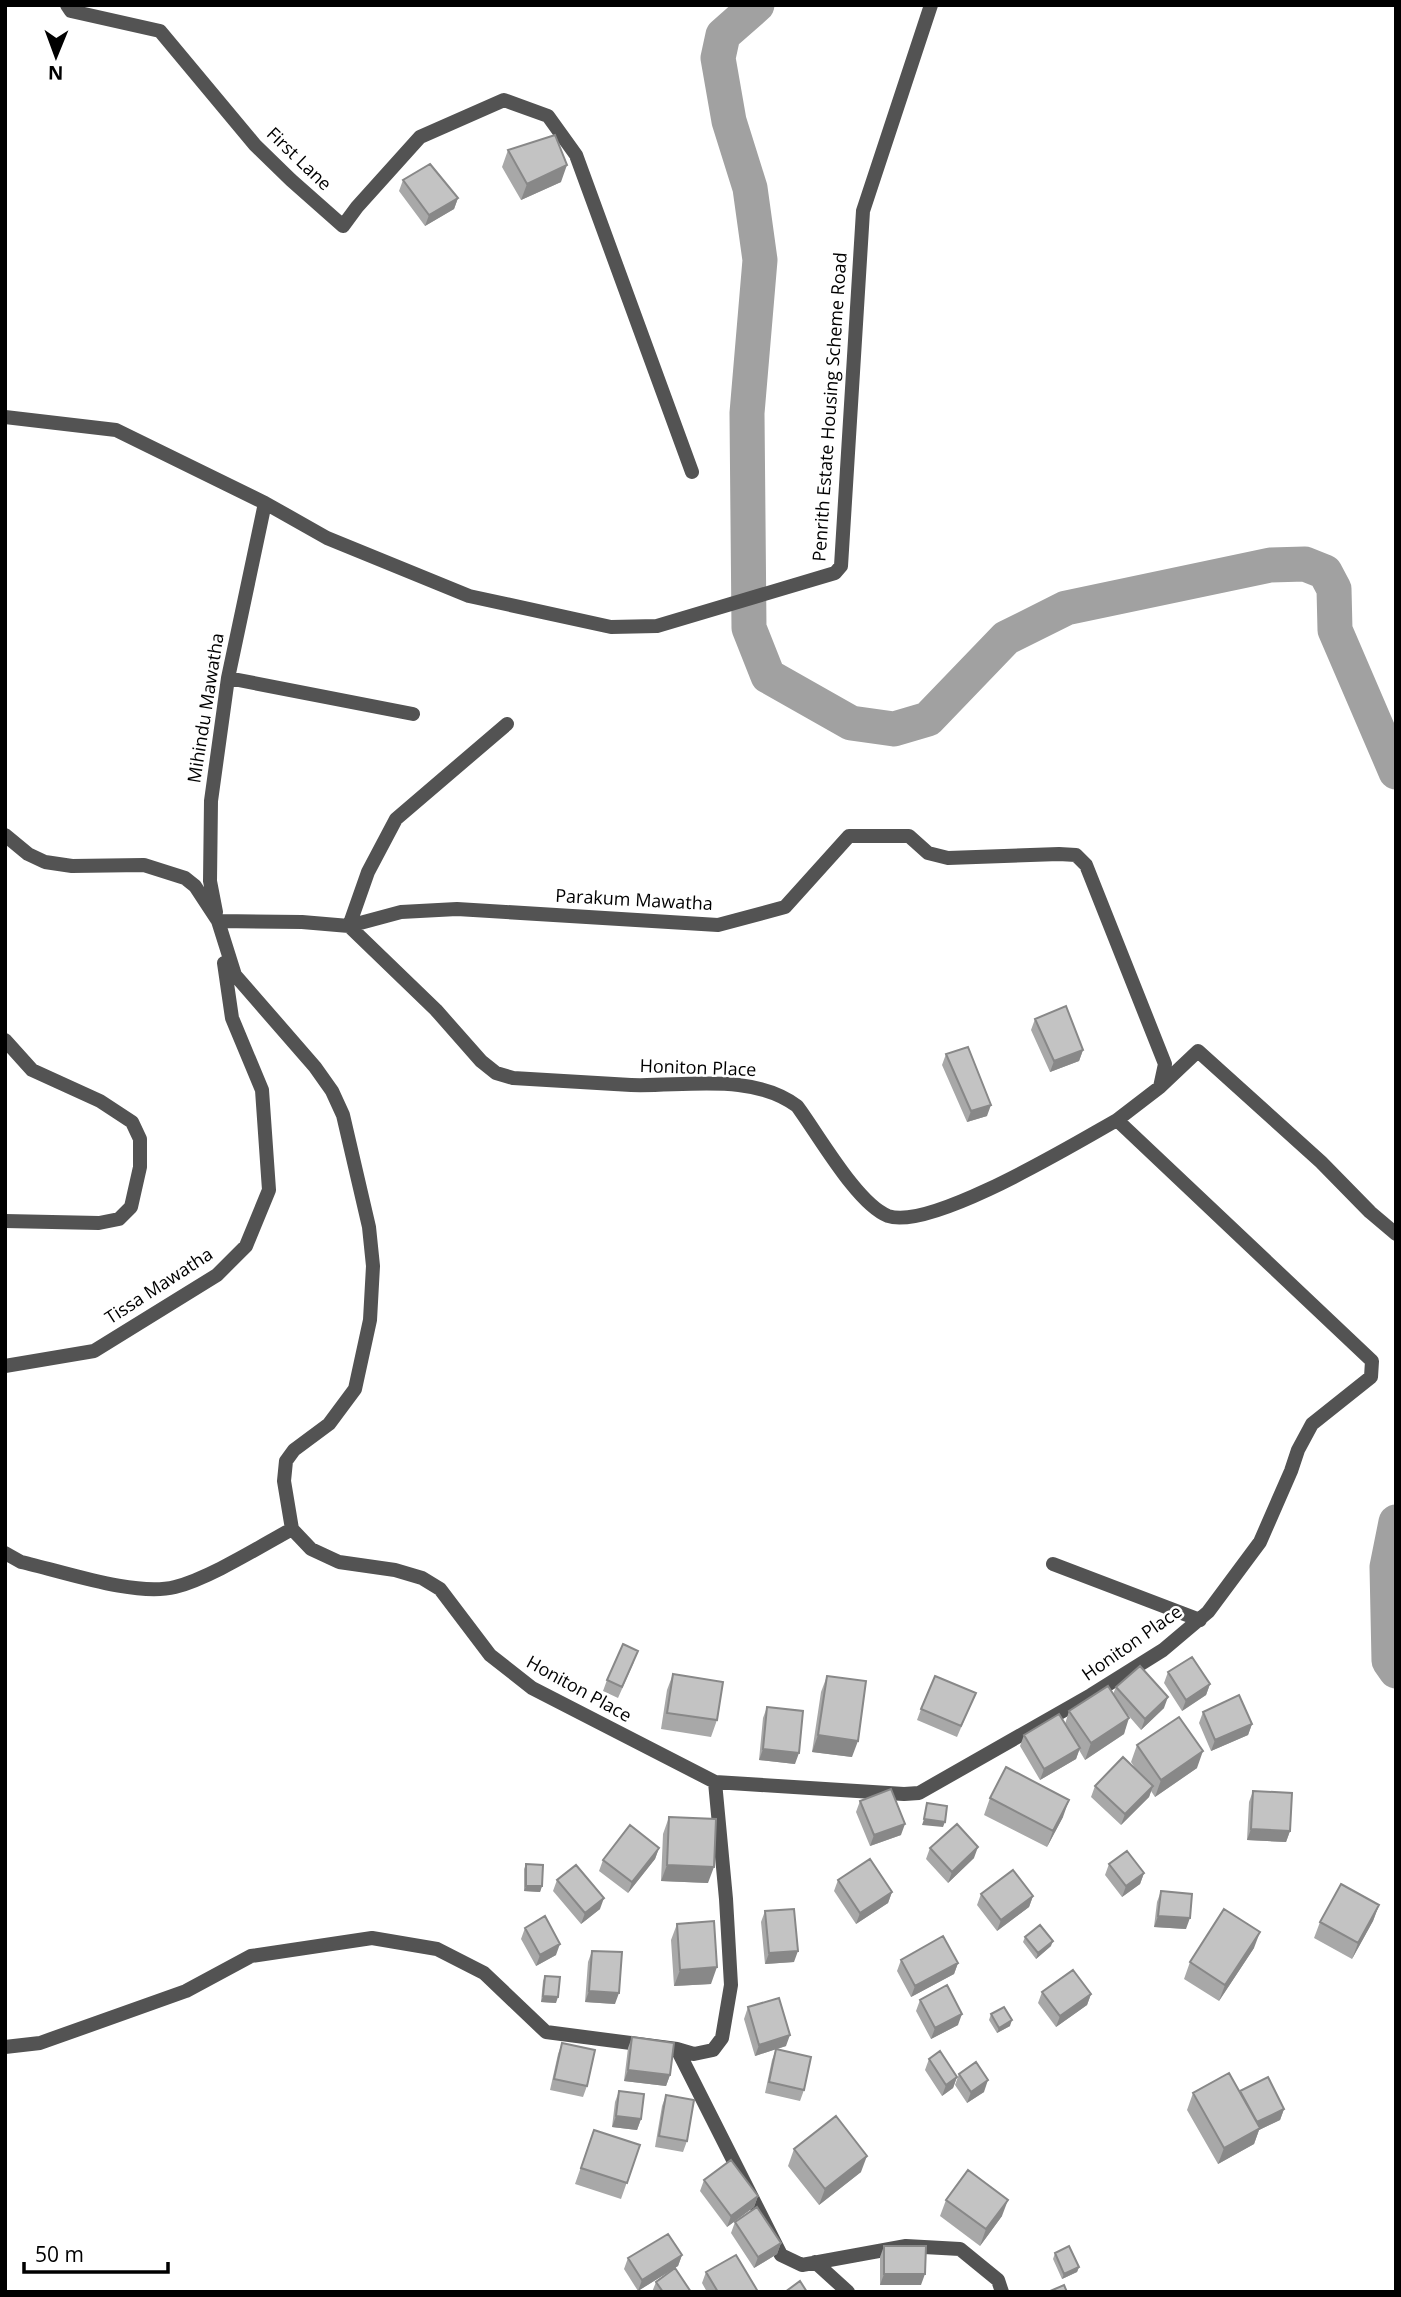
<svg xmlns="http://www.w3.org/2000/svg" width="1401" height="2297" font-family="'Open Sans',sans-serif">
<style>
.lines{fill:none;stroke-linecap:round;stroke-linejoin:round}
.river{stroke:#a1a1a1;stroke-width:35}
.minor{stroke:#535353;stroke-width:14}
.wall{fill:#a8a8a8}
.shaded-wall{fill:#888}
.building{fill:#c3c3c3;stroke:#888;stroke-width:2}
.labels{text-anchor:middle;stroke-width:5;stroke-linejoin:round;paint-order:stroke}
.street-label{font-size:18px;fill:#000;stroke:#fff}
</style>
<rect width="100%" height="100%" fill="#fff"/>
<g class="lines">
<path class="river" d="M757,5l-34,30 -5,23 11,63 21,67 10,72 -13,153 2,215 19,48 83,47 43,6 34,-10 78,-81 60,-30 204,-43 35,-1 20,8 9,17 1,41 61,142
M1396,1522l-9,45 2,94 7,10"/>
<path class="minor" d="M67,5l4,6 89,20 95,114 36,35 52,46 14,-19 63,-70 84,-37 44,16 28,39 116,317
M5,417l111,13 149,73 62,35 142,58 142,31 46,-1 178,-53 6,-7 22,-355 68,-206
M228,678l185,36
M5,835l23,19 17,8 27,4 72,-1 41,13 10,8 23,35 17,54 80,92 17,24 11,24 26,112 4,39 -3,54 -15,69 -26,35 -35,26 -8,11 -2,20 8,48 19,20 28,13 56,8 27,8 18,11 50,66 42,33 183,94 189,12 15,-1 172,-98 72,-45 45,-38 52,-70 31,-71 7,-21 14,-26 59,-47 1,-16 -255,-241c-41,23 -186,111 -229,96 -31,-12 -70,-82 -91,-110 -45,-34 -114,-19 -166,-21 -40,-2 -79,-5 -118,-7l-17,-5 -15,-12 -45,-51 -87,-84 -47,-4 -84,-1
M216,912l-6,-31 1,-80 17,-123 37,-175
M349,926l52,-14 56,-3 261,16 67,-18 64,-71h60l19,17 20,5 111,-4 17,1 10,10 79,199 -5,23 -43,33
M349,926l19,-54 28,-53 111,-95
M5,1040l27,30 68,31 32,21 8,17v28l-9,40 -12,12 -20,4 -94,-2
M1161,1086l37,-35 123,111 49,50 26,22
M5,1366l89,-15 123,-76 29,-29 23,-56 -7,-100 -30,-72 -8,-55
M5,1553l16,9c41,9 114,35 154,25 35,-9 84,-40 117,-58
M1053,1564l147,56
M5,2047l35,-4 146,-52 65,-35 121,-18 65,11 47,24 62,59 131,17 17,5 19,-4 9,-12 9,-53 -5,-86 -11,-117
M677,2049l104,206 21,10 104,-19 54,3 38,31 4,12
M815,2262l33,30"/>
</g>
<path class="wall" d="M508,150l53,32 -40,18 -19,-33z
M403,180l55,18 -4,11 -29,17 -26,-35z
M1035,1019l48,31 -4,11 -29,11 -19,-42z
M946,1054l41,62 -20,6 -25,-57z
M634,1662l-16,36 -15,-7 4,-11z
M1168,1672l42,12 -4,11 -24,16 -18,-28z
M673,1674l44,46 -6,17 -50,-8 6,-39z
M827,1676l25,81 -40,-5 9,-60z
M1116,1687l48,21 -23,22 -13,-15 -4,19 -39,26 -6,-10 -3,9 -36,21 -20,-34 4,-11 41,-11 4,-13 44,-17z
M976,1693l-19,44 -40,-17 4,-11z
M767,1707l28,57 -36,-4 4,-42z
M1203,1712l49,12 -4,11 -37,16 -12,-28z
M1137,1745l60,23 -42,29 -4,-6 -2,6 -28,28 -30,-28 4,-11 42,-15 -6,-9z
M1253,1791l37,40 -4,11 -39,-2 2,-38z
M990,1798l73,19 -16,30 -63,-32z
M860,1801l41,34 -31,11 -14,-34z
M669,1817l39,66 -47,-2 2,-47z
M659,1848l-4,11 -27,34 -29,-22 4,-11z
M930,1848l44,10 -26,25 -22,-24z
M526,1864l16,22 -2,6 -16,-1v-22z
M1109,1864l35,9 -4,11 -18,13 -17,-22z
M557,1880l43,29 -19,15 -28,-33z
M838,1880l54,12 -4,11 -32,21 -22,-33z
M1161,1891l25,38 -32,-2 3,-25z
M981,1894l52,2 -4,11 -32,24 -20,-26z
M1379,1905l-6,16 -21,38 -38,-21 6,-16z
M765,1911l29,51 -29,2 -4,-42z
M677,1924l34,60 -37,2 -3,-46z
M525,1928l31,27 -20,11 -15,-27z
M1025,1937l26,9 -15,13 -13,-17z
M1254,1948l-35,53 -35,-22 6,-17z
M592,1951l23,53 -30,-2 3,-40z
M901,1960l57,3 -4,11 -43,23 -14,-26z
M545,1976l11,27 -15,-1 2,-21z
M1042,1992l49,2 -4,11 -31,22 -18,-24z
M920,2000l38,25 -27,14 -15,-28z
M748,2007l38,39 -9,3 27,41 -4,11 -35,-8 7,-33 4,-11 -21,7 -11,-37z
M991,2014l19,12 -13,7 -8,-13z
M632,2037l38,38 -4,11 -42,-5 4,-33z
M562,2043l25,43 -4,11 -33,-7 8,-36z
M929,2059l28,18 -4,11 -11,8 -17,-26z
M959,2074l25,18 -17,11 -12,-18z
M619,2091l22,28 -4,11 -25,-3 3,-25z
M1240,2091l44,18 -4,11 -21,10 -5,14 -36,20 -31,-54 6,-17 47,-1z
M666,2095l21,46 -4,11 -28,-5 7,-41z
M594,2130l46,15 -19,54 -46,-15z
M794,2149l67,23 -42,33 -31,-39z
M704,2180l54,16 -4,11 -27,20 -27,-36z
M946,2200l56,16 -22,30 -40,-30z
M735,2222l46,21 -4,11 -23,14 -23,-35z
M884,2246l37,39h-41v-28z
M1055,2253l24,14 -2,5 -15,7 -9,-20z
M682,2255l-4,11 -40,25 -14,-22 4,-11z
M706,2272l50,20h-49l-5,-9z
M656,2282l35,10h-39z"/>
<path class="shaded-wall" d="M567,165l-6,17 -40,18 6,-16z
M458,198l-4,11 -29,17 4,-11z
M1083,1050l-4,11 -29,11 4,-11z
M991,1105l-4,11 -20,6 4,-11z
M1210,1684l-4,11 -24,16 4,-11z
M1168,1697l-4,11 -23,22 4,-11z
M1129,1718l-5,16 -39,26 6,-17z
M1252,1724l-4,11 -37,16 4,-11z
M818,1735l40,6 -6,16 -40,-5z
M1080,1748l-4,11 -36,21 4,-11z
M763,1749l36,4 -4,11 -36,-4z
M1203,1751l-6,17 -42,29 6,-17z
M1153,1786l-4,11 -28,28 4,-11z
M1069,1800l-6,17 -16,30 6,-16z
M924,1819l21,3 -2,5 -21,-2z
M905,1824l-4,11 -31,11 4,-11z
M1251,1829l39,2 -4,11 -39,-2z
M978,1847l-4,11 -26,25 4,-11z
M659,1848l-4,11 -27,34 4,-11z
M667,1865l47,2 -6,16 -47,-2z
M1144,1873l-4,11 -18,13 4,-11z
M526,1886h16l-2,6 -16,-1z
M892,1892l-4,11 -32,21 4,-11z
M1033,1896l-4,11 -32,24 4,-11z
M604,1898l-4,11 -19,15 4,-11z
M1379,1905l-6,16 -21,38 6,-16z
M1158,1916l32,2 -4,11 -32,-2z
M1260,1932l-6,16 -35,53 6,-16z
M1053,1941l-2,5 -15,13 2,-6z
M560,1944l-4,11 -20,11 4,-11z
M798,1951l-4,11 -29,2 4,-11z
M958,1963l-4,11 -43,23 4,-11z
M717,1967l-6,17 -37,2 6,-16z
M589,1991l30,2 -4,11 -30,-2z
M1091,1994l-4,11 -31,22 4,-11z
M543,1996l15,1 -2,6 -15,-1z
M962,2014l-4,11 -27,14 4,-11z
M1012,2020l-2,6 -13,7 2,-5z
M790,2035l-4,11 -31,10 4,-11z
M628,2070l42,5 -4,11 -42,-5z
M957,2077l-4,11 -11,8 4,-11z
M988,2080l-4,12 -17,11 4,-11z
M1284,2109l-4,11 -21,10 -5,14 -36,20 6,-16 32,-25z
M616,2116l25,3 -4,11 -25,-3z
M867,2156l-6,16 -42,33 6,-16z
M758,2196l-4,11 -27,20 4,-11z
M1008,2200l-6,16 -22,30 6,-17z
M781,2243l-4,11 -23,14 4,-11z
M682,2255l-4,11 -40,25 4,-11z
M1079,2267l-2,5 -15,7 2,-5z
M884,2274h41l-4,11h-41z"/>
<path class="building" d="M555,135l12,30 -40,19 -19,-34z
M430,164l28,34 -29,17 -26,-35z
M1066,1006l17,44 -29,11 -19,-42z
M968,1047l23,58 -20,6 -25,-57z
M623,1644l15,7 -16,36 -15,-7z
M1192,1657l18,27 -24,16 -18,-28z
M1140,1666l28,31 -23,22 -29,-32z
M673,1674l50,8 -6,38 -50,-7z
M827,1676l39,5 -8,60 -40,-6z
M935,1676l41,17 -15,33 -40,-17z
M1108,1686l21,32 -38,25 -22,-32z
M1239,1695l13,29 -37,16 -12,-28z
M767,1707l36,4 -4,42 -36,-4z
M1059,1714l21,34 -36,21 -20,-34z
M1179,1717l24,34 -42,29 -24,-35z
M1123,1757l30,29 -28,28 -30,-28z
M1006,1767l63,33 -16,31 -63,-33z
M891,1789l14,35 -31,11 -14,-34z
M1253,1791l39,2 -2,38 -39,-2z
M927,1803l20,3 -2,16 -21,-3z
M669,1817l47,2 -2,48 -47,-2z
M957,1824l21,23 -26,25 -22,-24z
M630,1825l29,23 -27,34 -29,-22z
M1127,1851l17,22 -18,13 -17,-22z
M870,1859l22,33 -32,21 -22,-33z
M526,1864l17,1 -1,21h-16z
M576,1865l28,33 -19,15 -28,-33z
M1013,1870l20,26 -32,24 -20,-26z
M1341,1884l38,21 -21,38 -38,-21z
M1161,1891l31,3 -2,24 -32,-2z
M794,1909l4,42 -29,2 -4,-42z
M1224,1909l36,23 -35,53 -35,-23z
M545,1916l15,28 -20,11 -15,-27z
M714,1921l3,46 -37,3 -3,-46z
M1040,1925l13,16 -15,12 -13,-16z
M943,1936l15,27 -43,23 -14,-26z
M592,1951l30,1 -3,41 -30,-2z
M1073,1970l18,24 -31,22 -18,-24z
M545,1976l15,1 -2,20 -15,-1z
M947,1985l15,29 -27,14 -15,-28z
M779,1998l11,37 -31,10 -11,-38z
M1004,2007l8,13 -13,8 -8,-14z
M632,2037l42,6 -4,32 -42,-5z
M562,2043l33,7 -8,36 -33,-7z
M776,2049l35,8 -7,33 -35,-8z
M940,2051l17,26 -11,8 -17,-26z
M976,2062l12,18 -17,12 -12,-18z
M1229,2073l31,55 -36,20 -31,-55z
M1268,2077l16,32 -27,13 -17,-31z
M619,2091l25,3 -3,25 -25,-3z
M666,2095l28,5 -7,41 -28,-5z
M836,2116l31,40 -42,33 -31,-40z
M594,2130l46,15 -13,38 -46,-15z
M731,2160l27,36 -27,20 -27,-36z
M968,2170l40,30 -22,29 -40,-29z
M757,2207l24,36 -23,14 -23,-35z
M668,2234l14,21 -40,25 -14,-22z
M884,2246h42l-1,28h-41z
M1069,2246l10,21 -15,7 -9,-21z
M736,2255l21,35 -4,2h-35l-12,-20z
M675,2268l16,24h-28l-7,-10z
M800,2281l7,11h-22z
M1064,2285l3,7h-19z"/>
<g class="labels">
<g class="street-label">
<text transform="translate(299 159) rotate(44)" y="6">First Lane</text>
<text transform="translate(830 407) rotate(-86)" y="6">Penrith Estate Housing Scheme Road</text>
<text transform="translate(206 708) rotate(-81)" y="6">Mihindu Mawatha</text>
<text transform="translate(634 900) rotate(3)" y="6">Parakum Mawatha</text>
<text transform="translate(698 1068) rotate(2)" y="6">Honiton Place</text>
<text transform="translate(159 1286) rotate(-33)" y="6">Tissa Mawatha</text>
<text transform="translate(1132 1643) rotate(-35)" y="6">Honiton Place</text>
<text transform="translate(579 1689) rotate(29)" y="6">Honiton Place</text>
</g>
</g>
<rect width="1401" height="2297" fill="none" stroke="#000000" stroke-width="14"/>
<g transform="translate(56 56) rotate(181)" stroke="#ffffff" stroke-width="5" paint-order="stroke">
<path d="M0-5L12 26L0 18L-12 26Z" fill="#000000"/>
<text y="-10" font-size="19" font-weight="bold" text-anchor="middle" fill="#000000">N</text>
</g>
<path d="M24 2262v10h144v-10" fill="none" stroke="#000000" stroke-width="3.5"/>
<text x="35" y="2262" font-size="21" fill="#000000" stroke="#ffffff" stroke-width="5" paint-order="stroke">50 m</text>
</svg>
